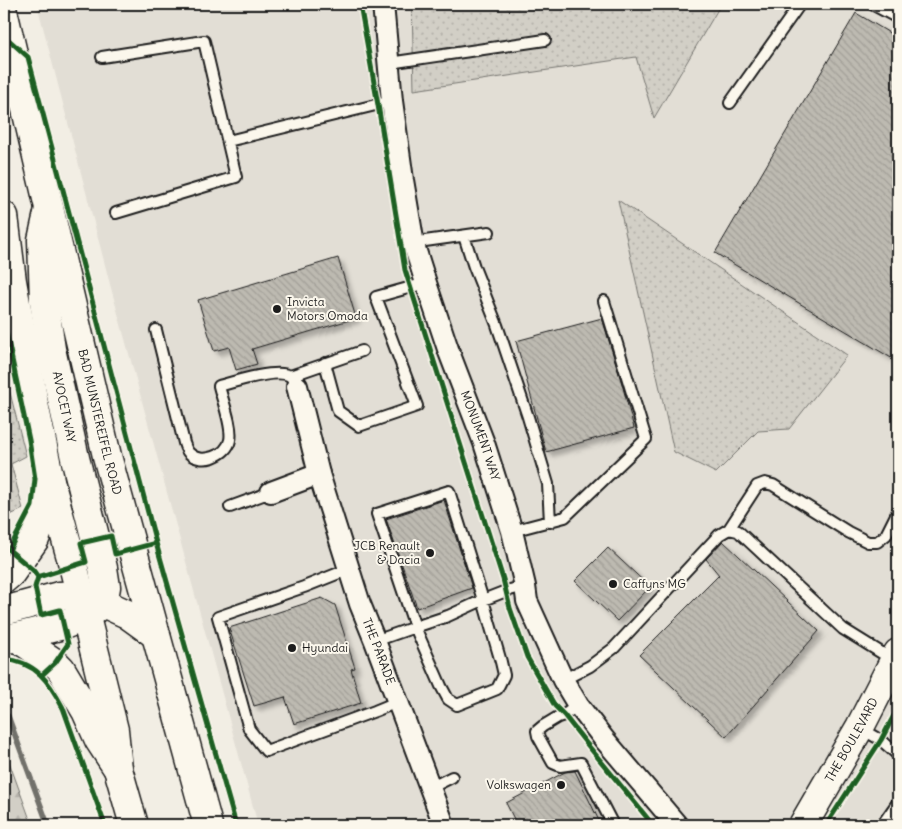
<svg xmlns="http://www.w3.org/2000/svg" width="902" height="829" font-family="Delius,sans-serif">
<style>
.built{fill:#e2ded5}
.grass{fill:url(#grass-dots);stroke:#777671}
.forest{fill:url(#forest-firs);stroke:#777671}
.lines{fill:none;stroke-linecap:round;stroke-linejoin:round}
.stream{stroke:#716f6b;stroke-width:5.5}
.building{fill:url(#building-back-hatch);stroke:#1c1c1c;filter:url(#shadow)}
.lane-casing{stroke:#1c1c1c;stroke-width:14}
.street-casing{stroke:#1c1c1c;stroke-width:24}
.secondary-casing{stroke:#1c1c1c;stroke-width:31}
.highway-casing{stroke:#1c1c1c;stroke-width:31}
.lane{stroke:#fbf7ec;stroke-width:10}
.street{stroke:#fbf7ec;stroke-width:20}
.secondary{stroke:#fbf7ec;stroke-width:28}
.highway{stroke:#fbf7ec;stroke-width:28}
.cycleway-casing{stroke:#fbf7ec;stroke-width:8}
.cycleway{stroke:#1b5e20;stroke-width:5}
.poi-dot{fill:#1c1c1c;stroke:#fbf7ec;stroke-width:2}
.labels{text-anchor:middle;stroke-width:4;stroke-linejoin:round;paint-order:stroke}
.poi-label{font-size:12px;fill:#1c1c1c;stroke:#fbf7ec;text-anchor:start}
.street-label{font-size:12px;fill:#1c1c1c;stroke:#fbf7ec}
</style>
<defs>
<pattern id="grass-dots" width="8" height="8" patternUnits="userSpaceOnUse" patternTransform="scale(1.25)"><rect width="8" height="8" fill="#d2cfc6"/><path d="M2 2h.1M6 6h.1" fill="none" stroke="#b4b1aa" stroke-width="1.8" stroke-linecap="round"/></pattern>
<pattern id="forest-firs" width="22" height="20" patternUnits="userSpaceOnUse" patternTransform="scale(1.25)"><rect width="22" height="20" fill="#d2cfc6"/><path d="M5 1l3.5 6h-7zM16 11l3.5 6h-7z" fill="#b4b1aa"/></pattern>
<pattern id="building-back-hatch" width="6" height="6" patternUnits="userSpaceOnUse" patternTransform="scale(1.25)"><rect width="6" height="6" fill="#bdbab1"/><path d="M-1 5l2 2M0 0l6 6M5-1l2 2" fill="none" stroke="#a29f98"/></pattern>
<filter id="shadow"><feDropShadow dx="4.5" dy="4.5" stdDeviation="2.5" flood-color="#0004"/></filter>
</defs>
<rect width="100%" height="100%" fill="#f2eee4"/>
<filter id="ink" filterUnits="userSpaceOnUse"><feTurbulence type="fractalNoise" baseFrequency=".02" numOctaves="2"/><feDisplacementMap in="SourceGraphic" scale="10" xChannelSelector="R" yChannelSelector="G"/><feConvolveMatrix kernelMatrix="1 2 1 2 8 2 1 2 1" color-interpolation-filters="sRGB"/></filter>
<g filter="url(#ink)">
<path class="built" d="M37,4h861v821h-640l-147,-537z"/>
<path class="grass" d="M412,4h309l-67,114 -18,-61 -222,33z
M618,200l229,155 -58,74 -31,2 -42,42 -42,-21z
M4,369l22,87 -15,8 12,45 -19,9z"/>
<path class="forest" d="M4,748l28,77h-28z"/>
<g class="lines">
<path class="stream" d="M8,716l40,109"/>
</g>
<path class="building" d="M856,13l42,25v324l-183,-109z
M338,258l18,60 -104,31 5,15 -21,6 -7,-23 -15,4 -16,-51z
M602,318l20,66 12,44 -88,24 -30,-111z
M444,500l28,88 -55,20 -31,-89z
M723,541l96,90 -93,106 -87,-82 80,-80 -13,-16z
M608,548l42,39 -33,34 -42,-40z
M322,598l13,7 20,63 -4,1 10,34 -67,21 -9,-27 -31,9 -25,-78z
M575,771l26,54h-84l-11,-22 59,-31z"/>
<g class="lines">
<defs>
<path id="lane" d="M872,4l26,14
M102,57l102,-16 32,136 -120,36
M389,63l156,-23
M730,103l70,-99
M228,141l164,-40
M464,236l10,31 23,58 31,92 20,67 2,38
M414,245l11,-4 64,-9
M156,330l28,113c1,3 2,7 5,10 12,12 38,3 41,-13 3,-13 -8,-41 -11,-54 14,-4 59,-18 71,-10 2,2 5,7 7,10
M325,363l13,48 21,15 58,-20 -41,-109 50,-14
M290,376l72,-25
M449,491l34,109 -35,16 -33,11 -38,-113z
M230,507l41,-15
M729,529l28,-43 8,-3 8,2 75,47 20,10h9l9,-7 12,-24
M512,531l53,-14 81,-78 -42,-138
M349,569l-45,18 -86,30 31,112 17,22 109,-40 22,-9
M375,641l40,-14 26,59 7,13 9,6 40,-16 7,-14 -3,-13 -18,-62 23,-9 19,-5
M563,680l27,-14 24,-18 105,-113 10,-6 9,2 105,98 50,31
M578,705l-14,10 -6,2 -15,9 -6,5 1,5 15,27 7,3 21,-3 32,62
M860,728l21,12 17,15
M430,788l22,-11
M882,825l16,-23"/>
<g id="street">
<path id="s1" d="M383,4l9,97 11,79 11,65 12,38 23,69 35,91 28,88 13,55 2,15 36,79 15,25 26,34 73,86"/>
<path id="s2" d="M297,386l22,88 41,130 15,37 69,184"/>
<path d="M271,492l48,-18"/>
</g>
<g id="secondary">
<path d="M4,579l7,-6 24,-34 7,-18 9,-36"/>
<path d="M4,611l55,-15 22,-1 22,8 24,11 29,21"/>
<path d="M16,637l39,26 6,6 25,42 13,29 19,29"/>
<path d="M4,640l60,-15 22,-9 17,-13 3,-16 -3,-19 -28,-110 -24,-109 -7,-48 -2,-61 7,-31"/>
<path id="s3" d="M803,825l57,-98 38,-74"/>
</g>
<g id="highway">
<path id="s4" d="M4,15l103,441 101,369"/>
<path d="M4,216l8,65 22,123 17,81 22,80 41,165 4,39 16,56"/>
</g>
</defs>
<use href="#lane" class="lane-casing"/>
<use href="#street" class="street-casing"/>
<use href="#secondary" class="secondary-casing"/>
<use href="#highway" class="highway-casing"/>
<use href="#lane" class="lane"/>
<use href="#street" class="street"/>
<use href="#secondary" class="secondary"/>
<use href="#highway" class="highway"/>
<defs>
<path id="cycleway" d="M360,4l18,101 27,165 98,309 7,29 17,49 28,49 9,9 22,28 67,82
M10,41l18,16 128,486 80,282
M4,322l25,118 6,39 -3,27 -23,44 24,20 5,7
M4,659c32,3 45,22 59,49l42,117
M42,675l13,-12 13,-19 -8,-34 -19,5 -6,-28 3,-10 48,-15 -5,-19 30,-7 4,18 41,-11
M826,825l55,-85 17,-32"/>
</defs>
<use href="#cycleway" class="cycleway-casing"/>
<use href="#cycleway" class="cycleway"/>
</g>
</g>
<g class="poi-dot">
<circle cx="277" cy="309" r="5"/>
<circle cx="430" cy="553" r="5"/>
<circle cx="613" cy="584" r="5"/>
<circle cx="292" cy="648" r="5"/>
<circle cx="561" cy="785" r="5"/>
</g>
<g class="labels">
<g class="poi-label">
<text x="287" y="306">Invicta<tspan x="287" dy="14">Motors Omoda</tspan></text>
<text x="420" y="550" text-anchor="end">JCB Renault<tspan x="420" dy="14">&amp; Dacia</tspan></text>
<text x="623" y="588">Caffyns MG</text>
<text x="302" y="652">Hyundai</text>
<text x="551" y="789" text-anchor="end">Volkswagen</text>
</g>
<g class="street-label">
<text transform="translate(64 407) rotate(78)" y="4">AVOCET WAY</text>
<text dy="4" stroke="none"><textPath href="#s4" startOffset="418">BAD MUNSTEREIFEL ROAD</textPath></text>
<text dy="4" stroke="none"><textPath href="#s1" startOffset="445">MONUMENT WAY</textPath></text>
<text dy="4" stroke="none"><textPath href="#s2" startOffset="278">THE PARADE</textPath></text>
<text dy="4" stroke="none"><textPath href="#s3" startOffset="98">THE BOULEVARD</textPath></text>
</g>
</g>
<rect width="902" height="829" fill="none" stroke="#fbf7ec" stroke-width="20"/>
<rect x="10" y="10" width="882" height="809" fill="none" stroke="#1c1c1c" stroke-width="2" filter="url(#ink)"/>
</svg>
